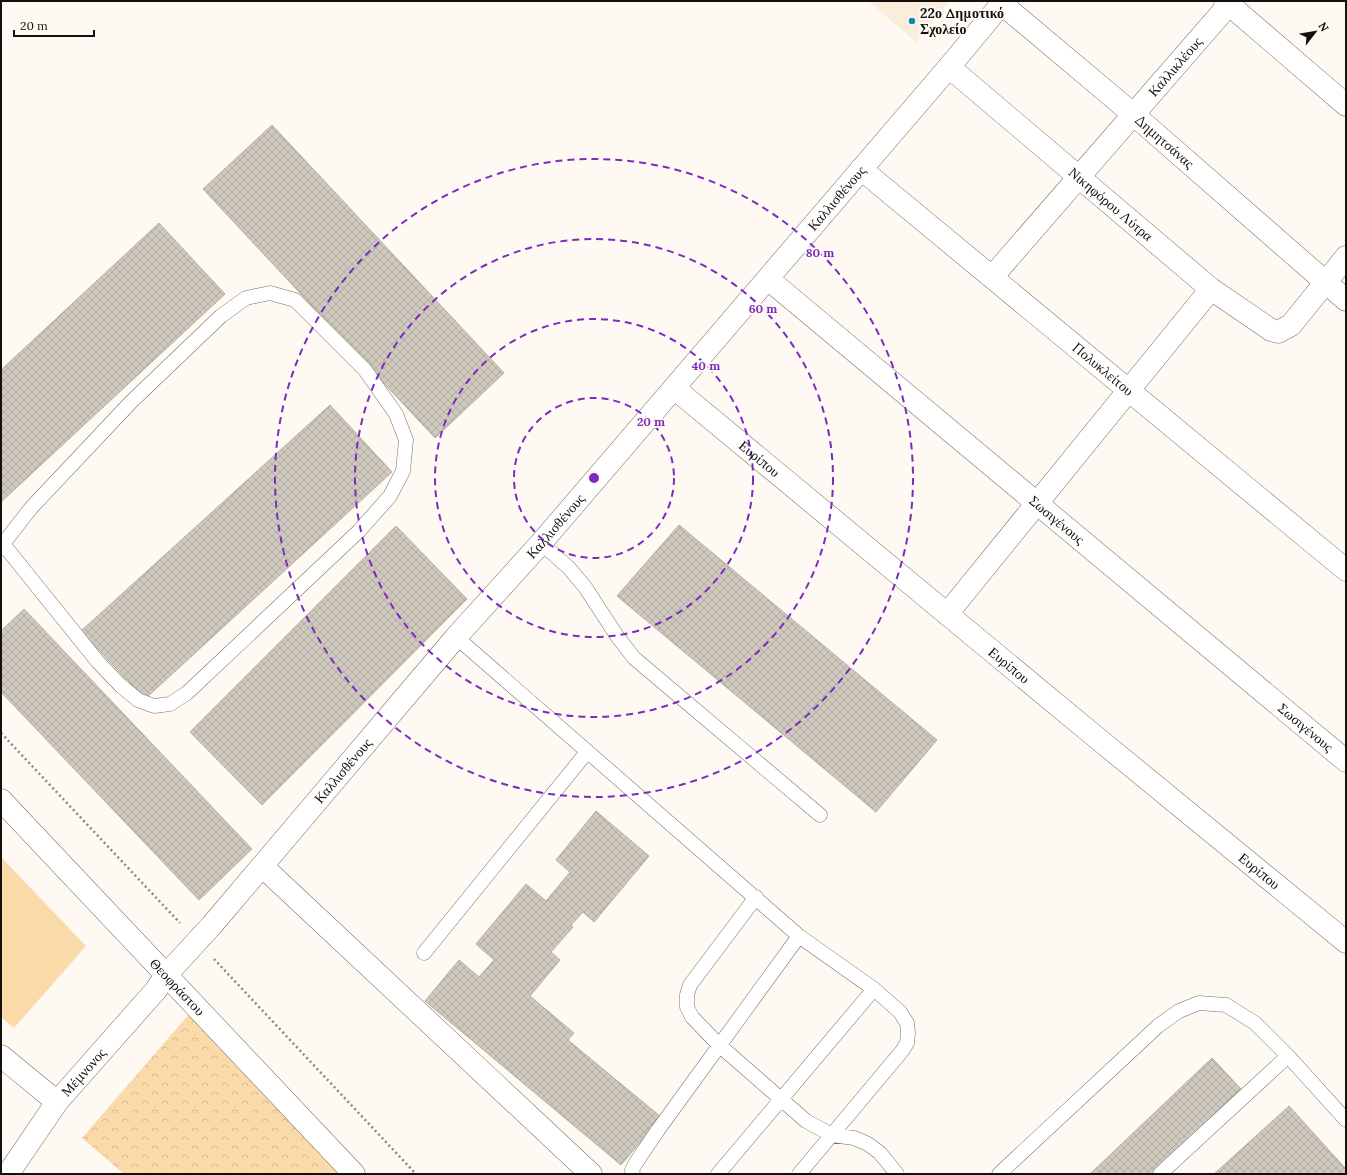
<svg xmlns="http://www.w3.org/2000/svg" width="1347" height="1175" font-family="Lora,serif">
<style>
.built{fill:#faeddc}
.grass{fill:#fbdaaa}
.forest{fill:url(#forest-crowns)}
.building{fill:url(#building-cross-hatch);stroke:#b5aea3}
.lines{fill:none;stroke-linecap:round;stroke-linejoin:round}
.lane-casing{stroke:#777066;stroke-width:15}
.street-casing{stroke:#777066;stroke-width:23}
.secondary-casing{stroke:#777066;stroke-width:23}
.path{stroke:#8a8682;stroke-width:2.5;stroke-dasharray:2 3;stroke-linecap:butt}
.lane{stroke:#fff;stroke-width:14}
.street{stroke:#fff;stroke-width:22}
.secondary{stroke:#fff;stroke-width:22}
.ring{fill:none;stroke:#7b2cbf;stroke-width:2;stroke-dasharray:7 5}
.poi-dot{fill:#1086ab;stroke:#fef9f3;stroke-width:1.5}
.labels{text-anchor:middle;stroke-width:4;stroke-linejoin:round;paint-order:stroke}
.poi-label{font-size:14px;font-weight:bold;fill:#13100d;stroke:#fef9f3;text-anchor:start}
.street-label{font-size:14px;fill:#13100d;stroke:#fef9f3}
.centre{fill:#7b2cbf;stroke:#fef9f3;stroke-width:2}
.ring-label{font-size:12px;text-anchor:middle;font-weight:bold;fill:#7b2cbf;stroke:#fef9f3;stroke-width:4;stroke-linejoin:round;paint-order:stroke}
</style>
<defs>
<pattern id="forest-crowns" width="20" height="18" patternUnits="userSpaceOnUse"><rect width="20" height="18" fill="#fbdaaa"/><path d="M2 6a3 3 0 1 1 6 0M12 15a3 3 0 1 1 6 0" fill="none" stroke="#d6ba91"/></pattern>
<pattern id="building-cross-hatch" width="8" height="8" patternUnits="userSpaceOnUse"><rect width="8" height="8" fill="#cfc8bd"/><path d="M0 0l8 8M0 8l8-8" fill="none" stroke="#b1aba1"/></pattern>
</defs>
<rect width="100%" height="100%" fill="#fef9f3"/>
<path class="built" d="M868,1h82l-34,41z"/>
<path class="grass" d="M1,857l85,89 -72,82 -13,-11z"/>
<path class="forest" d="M190,1013l151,161h-217l-42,-36z"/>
<path class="building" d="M272,125l232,248 -69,65 -232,-249z
M159,223l66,71 -224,208v-132z
M330,405l62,67 -247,227 -64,-68z
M679,525l258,215 -61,72 -259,-216z
M396,526l71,73 -205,206 -72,-73z
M24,609l228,240 -53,51 -198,-208v-61z
M596,811l53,45 -55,66 -11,-10 -12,13 2,2 -22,25 9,8 -30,36 44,37 -6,7 93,77 -40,48 -196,-164 34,-41 20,17 15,-17 -18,-16 50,-60 20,17 24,-29 -14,-12z
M1212,1058l29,31 -89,85h-62z
M1289,1106l57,63v5h-132z"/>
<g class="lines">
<defs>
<path id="lane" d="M541,543l28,25 16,19 32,49 17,22 186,157
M1,548l2,-4 28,-36 100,-106 90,-86 25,-18 24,-5 25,7 70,70 31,44 10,26 -3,31 -13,25 -31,35 -172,162 -17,11 -16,2 -16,-6 -17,-14 -23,-24 -95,-118
M456,637l343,299 75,53 26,23 7,11 1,10 -1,10 -5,8 -103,123
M756,897l-66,88 -3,10v12l5,10 27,28 87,76 26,14 22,3 14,6 12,9 17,21
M424,953l163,-201
M633,1174l-1,-4 3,-6 23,-34 141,-194
M718,1174l156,-185
M999,1174l159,-148 21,-15 20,-8 27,2 29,18 33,33 58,64
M1160,1174l128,-118"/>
<g id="street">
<path d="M1225,1l121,104"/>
<path id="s1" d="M1002,4l131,110 213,186"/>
<path id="s2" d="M949,67l262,222 60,41 7,2 13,-7 55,-68"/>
<path id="s3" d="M861,169l485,401"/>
<path id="s4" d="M992,277l240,-276"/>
<path id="s5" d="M768,279l578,482"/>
<path id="s6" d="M674,388l417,345 255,209"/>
<path d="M947,614l264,-325"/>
<path d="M262,866l329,308"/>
<path d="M1,1056l56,46"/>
<path id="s7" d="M8,1174l49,-72 99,-112 10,-15 46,-50 244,-288 85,-94 408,-476 55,-66"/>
</g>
<g id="secondary">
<path id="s8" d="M1,800l353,374"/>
</g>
</defs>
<use href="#lane" class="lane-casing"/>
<use href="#street" class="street-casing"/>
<use href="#secondary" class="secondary-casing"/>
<path class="path" d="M1,733l179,190
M214,959l202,215"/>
<use href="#lane" class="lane"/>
<use href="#street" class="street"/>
<use href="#secondary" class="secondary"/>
</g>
<g class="ring">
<circle cx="594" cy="478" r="80"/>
<circle cx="594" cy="478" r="159"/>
<circle cx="594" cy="478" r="239"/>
<circle cx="594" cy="478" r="319"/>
</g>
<circle class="poi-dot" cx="912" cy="21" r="4"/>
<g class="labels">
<g class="poi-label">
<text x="920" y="18">22ο Δημοτικό<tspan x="920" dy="16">Σχολείο</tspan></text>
</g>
<g class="street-label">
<text dy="5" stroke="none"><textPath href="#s4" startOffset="279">Καλλικλέους</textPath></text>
<text dy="5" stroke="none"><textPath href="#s1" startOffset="213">Δημητσάνας</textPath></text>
<text dy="5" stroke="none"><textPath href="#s7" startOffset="1281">Καλλισθένους</textPath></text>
<text dy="5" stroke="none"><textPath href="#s2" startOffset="212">Νικηφόρου Λύτρα</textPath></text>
<text dy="5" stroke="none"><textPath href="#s3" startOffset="314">Πολυκλείτου</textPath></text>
<text dy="5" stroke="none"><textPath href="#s6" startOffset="111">Ευρίπου</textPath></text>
<text dy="5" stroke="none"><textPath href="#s5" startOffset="376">Σωσιγένους</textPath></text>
<text dy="5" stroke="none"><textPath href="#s7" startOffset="849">Καλλισθένους</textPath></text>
<text dy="5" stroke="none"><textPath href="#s6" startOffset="435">Ευρίπου</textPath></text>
<text dy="5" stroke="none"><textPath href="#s5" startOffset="700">Σωσιγένους</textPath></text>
<text dy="5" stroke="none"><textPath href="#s7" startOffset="525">Καλλισθένους</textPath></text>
<text dy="5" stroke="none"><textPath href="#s6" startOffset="759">Ευρίπου</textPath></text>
<text dy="5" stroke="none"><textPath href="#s8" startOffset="257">Θεοφράστου</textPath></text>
<text dy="5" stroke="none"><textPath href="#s7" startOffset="127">Μέμνονος</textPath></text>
</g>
</g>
<circle cx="594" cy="478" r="6" class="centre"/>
<g class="ring-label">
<text x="820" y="257">80 m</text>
<text x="763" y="313">60 m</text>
<text x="706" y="370">40 m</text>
<text x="651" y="426">20 m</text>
</g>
<rect width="1347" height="1175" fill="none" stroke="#13100d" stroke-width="4"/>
<g transform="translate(1315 32) rotate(59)" stroke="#fef9f3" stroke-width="3" paint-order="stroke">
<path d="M0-3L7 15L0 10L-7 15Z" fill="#13100d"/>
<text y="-6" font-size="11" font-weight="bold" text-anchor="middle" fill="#13100d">N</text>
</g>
<path d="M14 30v6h80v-6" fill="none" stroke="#13100d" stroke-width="2"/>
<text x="20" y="30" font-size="12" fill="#13100d" stroke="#fef9f3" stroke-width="3" paint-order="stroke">20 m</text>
</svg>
